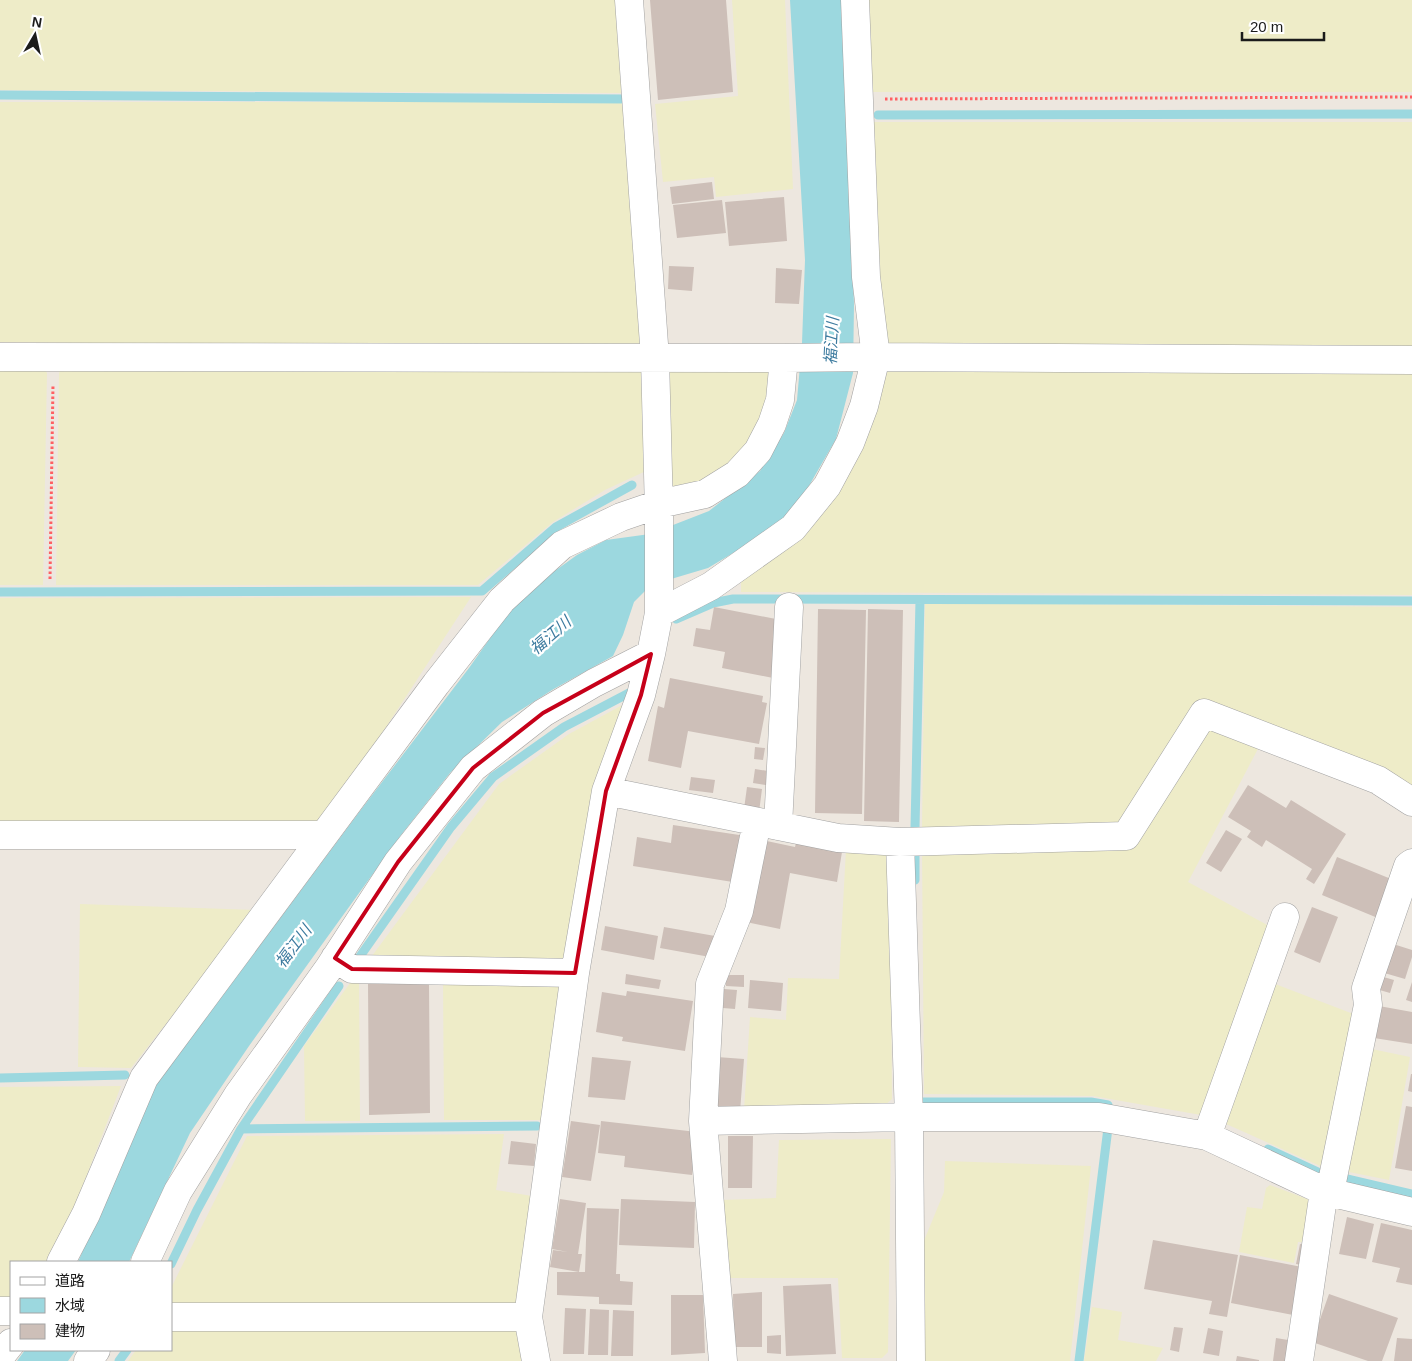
<svg xmlns="http://www.w3.org/2000/svg" width="1412" height="1361" font-family="Arial,'Noto Sans JP',sans-serif">
<style>
.farmland{fill:#eeecc8}
.water{fill:#9cd8df}
.lines{fill:none;stroke-linecap:round;stroke-linejoin:round}
.stream{stroke:#9cd8df;stroke-width:9}
.building{fill:#cdbfb8}
.minor-casing{stroke:#a2a2a2;stroke-width:29}
.path{stroke:#ff5f63;stroke-width:3;stroke-dasharray:2.5 2.5;stroke-linecap:butt}
.minor{stroke:#fff;stroke-width:28}
.marked{fill:none;stroke:#c60019;stroke-width:4;stroke-linejoin:round}
.labels{text-anchor:middle;stroke-width:4.5;stroke-linejoin:round;paint-order:stroke}
.water-label{font-size:16px;font-style:italic;fill:#3d7b9f;stroke:#fff}
</style>
<rect width="100%" height="100%" fill="#ede7df"/>
<path class="farmland" d="M0,0h621l7,93 -628,-3z
M732,0h53l8,189 -77,8 -2,-20 -51,5 -8,-78 83,-8z
M859,0h553v92h-549z
M0,102h629l16,236 -10,11 -635,-7z
M867,122h545v230l-525,-1 -8,-12z
M674,364l93,4 9,13 -8,42 -63,65h-37l-4,-115z
M636,367l9,8 1,96 -41,19 -52,32 -75,63h-422l3,-211 1,-6z
M888,367l524,2v226l-671,-3v-16l63,-46z
M0,368h44l3,5 -4,212h-43z
M471,597l-149,228 -322,-3v-224z
M925,603l487,4v182l-211,-89 -83,132 -196,-3z
M628,702l-61,257 -12,5 -186,-4 130,-176 70,-50z
M1214,727l46,18 -72,137 83,45 -70,188 -108,-19 -169,-2 -2,-247h206l75,-118z
M846,849h37l7,8 2,242 -8,7 -140,4 6,-93 36,3 2,-42 51,1z
M80,904l176,6 -125,158 -53,-1z
M353,979h6l1,142h-55l-1,-75z
M549,980l13,8 -21,132h-97l-1,-139z
M1270,982l86,33 -29,144 -7,7 -96,-43z
M1367,1048l43,9 -21,123 -45,-9z
M121,1086l-49,128 -22,48h-39v40h-11v-215z
M504,1134l-8,56 36,6 -13,104 -10,10 -338,-4v-18l76,-152z
M891,1139l-3,213 -6,6h-40l-4,-80h-112l-4,-78 54,-2 3,-58z
M945,1161l146,5 -21,195h-148l-1,-113 23,-56z
M1270,1185l45,17 -3,41 -14,-1 -4,21 -55,-11 8,-45 15,2 4,-21z
M1092,1307l30,5 -4,28 45,8 -7,13h-72z
M171,1323h345l14,38h-402l8,-11h35z"/>
<path class="water" d="M790,0h54l10,305 -1,68 -17,66 -30,52 -31,37 -67,40 -57,17 -17,17 -11,33 -10,21 -61,34 -50,32 -52,51 -49,62 -78,108 -74,103 -59,87 -61,129h-51l73,-170 209,-281 109,-143 51,-72 57,-41 29,-15 44,-6 59,-23 51,-40 24,-38 13,-33 5,-57 3,-83z
M25,1350h51l-8,11h-51z"/>
<g class="lines">
<path class="stream" d="M0,95l626,4
M878,115l534,-1
M0,592l482,-1 74,-64 76,-42
M676,619l37,-16 20,-4 679,2
M915,828l5,-228
M915,880v-30
M356,962l95,-135 42,-50 71,-50 65,-34
M0,1078l125,-3
M914,1095l7,7h170l17,3
M241,1129l296,-3
M1268,1149l50,23
M1347,1179l65,15
M171,1264l26,-54 44,-81 98,-143
M119,1361l8,-11
M1079,1361l29,-233"/>
</g>
<path class="building" d="M650,0h76l7,92 -75,8z
M712,182l2,17 -42,5 -2,-17z
M784,197l3,44 -58,5 -4,-44z
M722,200l4,33 -49,5 -4,-33z
M669,266l25,1 -2,24 -24,-2z
M776,268l26,2 -3,34 -24,-1z
M714,607l67,13 -3,59 -56,-11 3,-16 -32,-6 3,-18 14,2z
M818,609l48,1 -4,204 -47,-1z
M868,609l35,1 -4,212 -35,-1z
M670,678l93,18 -1,6 5,1 -8,41 -71,-13 -7,37 -33,-7 10,-55 6,2z
M755,747l10,1 -2,12 -9,-1z
M755,769l13,2 -2,14 -13,-2z
M691,777l24,3 -2,13 -24,-3z
M1248,785l38,23 5,-8 55,34 -32,50 -8,-5 6,-10 -46,-29 -4,7 -15,-10 4,-6 -23,-14z
M747,787l15,2 -3,23 -15,-3z
M673,825l73,11 -7,47 -106,-17 4,-29 34,6z
M1226,830l16,9 -21,33 -15,-9z
M762,840l33,7 1,-4 46,9 -5,30 -47,-9 -10,56 -34,-7z
M1337,857l59,24 -11,40 -63,-26z
M1312,907l26,10 -18,46 -26,-11z
M605,926l53,10 -4,24 -53,-10z
M664,927l51,9 -5,21 -50,-9z
M1390,943l22,7v7l-7,22 -24,-7z
M626,974l35,6 -2,9 -34,-5z
M726,975h18v12l-18,-1z
M1380,976l14,4 -4,13 -14,-4z
M750,980l33,3 -2,28 -33,-3z
M1412,982v20l-6,-2z
M429,983l1,130 -61,2 -1,-131z
M724,989l13,1 -2,19 -12,-1z
M627,991l66,10 -8,50 -63,-10 1,-4 -27,-5 6,-40 24,4z
M1379,1006l33,6v32l-38,-6z
M592,1057l39,4 -6,39 -37,-3z
M717,1057l27,2 -4,53 -27,-2z
M1411,1074h1v18l-4,-1z
M1406,1106l6,1v64l-17,-3z
M571,1121l29,4 -9,56 -29,-4z
M601,1121l96,11 -5,43 -68,-8 1,-11 -27,-3z
M728,1136h25l-1,52h-24z
M511,1141l25,3 -2,22 -26,-2z
M560,1199l26,4 -8,51h4l-3,18 -29,-5 3,-17 15,2 -16,-3z
M621,1199l74,3 -1,46 -75,-3z
M587,1208l32,1 -3,65h4v7l13,1 -1,23 -33,-1v-7l-42,-2v-23h28z
M1347,1217l27,7 -8,35 -27,-5z
M1381,1223l31,7v55l-16,-3 4,-14 -28,-6z
M1153,1240l85,15 -11,62 -18,-3 3,-13 -68,-12z
M1300,1244l11,2 -3,20 -12,-2z
M1240,1255l67,13 -9,48 -67,-13z
M831,1284l5,70 -50,2 -3,-70z
M762,1292v55h-28l-1,-53z
M1329,1294l69,24 -16,43h-14l-56,-19z
M671,1295h32l2,58 -34,2z
M565,1308l21,1 -2,45h-21z
M590,1309l19,1 -1,45h-20z
M613,1310l21,1 -1,45h-22z
M1174,1327l9,1 -4,24 -9,-2z
M1208,1328l15,3 -4,25 -16,-3z
M781,1335v19l-14,-1v-17z
M1276,1338l18,3 -2,20h-19z
M1397,1338l15,1v22h-18z
M1237,1356l22,4v1h-23z"/>
<g class="lines">
<defs>
<path id="minor" d="M0,357l784,1 84,-1 544,3
M659,613l52,-27 82,-58 34,-42 23,-43 14,-37 12,-49 -10,-80 -11,-277
M606,791l232,47 62,4 226,-6 78,-123 174,67 34,22
M778,826l11,-219
M0,835h324
M900,842l9,275 2,244
M335,958l17,11 223,4
M703,1121l206,-4h190l108,19 117,55 88,21
M1207,1136l78,-219
M1330,1192l38,-187 -2,-17 42,-122 4,-3
M61,1262l25,-48 58,-136 292,-394 66,-84 60,-55 59,-28 38,-13 46,-10 32,-20 21,-23 14,-27 8,-24 4,-42
M145,1262l33,-71 60,-96 91,-127 69,-106 75,-94 70,-55 51,-30 57,-29
M0,1311h11
M171,1317h357
M0,1357l11,-14
M88,1361l8,-11
M536,1361l-8,-44 47,-344 31,-182 35,-96 10,-41 8,-41v-102l-4,-153 -26,-358
M723,1361l-20,-240 7,-137 29,-73 18,-89
M1299,1361l25,-170"/>
</defs>
<use href="#minor" class="minor-casing"/>
<path class="path" d="M885,99l527,-2
M50,579l3,-195"/>
<use href="#minor" class="minor"/>
</g>
<path class="marked" d="M651,654l-10,41 -35,96 -31,182 -223,-4 -17,-11 63,-96 75,-94 70,-55z"/>
<g class="labels">
<g class="water-label">
<text transform="translate(831 341) rotate(-87)" y="6">福江川</text>
<text transform="translate(550 635) rotate(-41)" y="6">福江川</text>
<text transform="translate(293 946) rotate(-53)" y="6">福江川</text>
</g>
</g>
<rect x="10" y="1261" width="162" height="90" fill="#ffffff" stroke="#a4a4a4"/>
<rect x="20" y="1277" width="25" height="8" fill="#ffffff" stroke="#a4a4a4"/>
<text x="55" y="1286" font-size="15" fill="#1b1b1b">道路</text>
<rect x="20" y="1298" width="25" height="15" fill="#9cd8df" stroke="#a4a4a4"/>
<text x="55" y="1311" font-size="15" fill="#1b1b1b">水域</text>
<rect x="20" y="1324" width="25" height="15" fill="#cdbfb8" stroke="#a4a4a4"/>
<text x="55" y="1336" font-size="15" fill="#1b1b1b">建物</text>
<g transform="translate(35 35) rotate(9)" stroke="#ffffff" stroke-width="4" paint-order="stroke">
<path d="M0-4L9 19L0 12L-9 19Z" fill="#1b1b1b"/>
<text y="-8" font-size="14" font-weight="bold" text-anchor="middle" fill="#1b1b1b">N</text>
</g>
<path d="M1242 32v8h82v-8" fill="none" stroke="#1b1b1b" stroke-width="2.5"/>
<text x="1250" y="32" font-size="15" fill="#1b1b1b" stroke="#ffffff" stroke-width="4" paint-order="stroke">20 m</text>
</svg>
